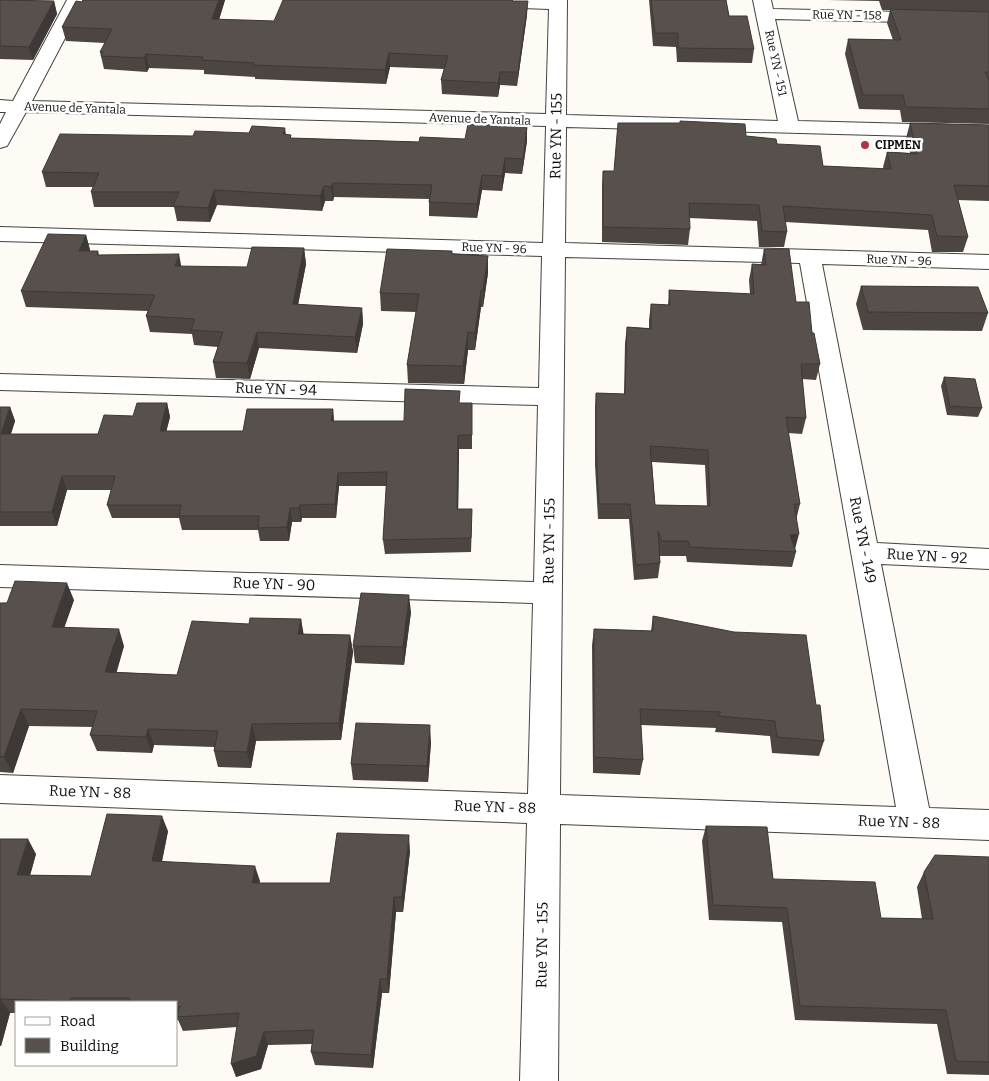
<svg xmlns="http://www.w3.org/2000/svg" width="989" height="1081" font-family="Bitter,serif">
<style>
.lines{fill:none;stroke-linecap:round;stroke-linejoin:round}
.minor-casing{stroke:#434343;stroke-width:2}
.minor{fill:#fff;fill-rule:evenodd}
.wall{fill:#4c4542;fill-rule:evenodd}
.shaded-wall{fill:#3e3836}
.building{fill:#58504d;stroke:#3e3836;fill-rule:evenodd}
.poi-dot{fill:#b43342;stroke:#fff;stroke-width:2}
.labels{text-anchor:middle;stroke-width:5;stroke-linejoin:round;paint-order:stroke}
.far-street-label{font-size:12px;fill:#101010;stroke:#fff}
.far-poi-label{font-size:12px;font-weight:bold;fill:#101010;stroke:#fff;text-anchor:start}
.street-label{font-size:15px;fill:#101010;stroke:#fff}
</style>
<rect width="100%" height="100%" fill="#fefbf4"/>
<g class="lines">
<defs>
<path id="minor" d="M67,0h18l-53,101 514,13 3,-105 -59,-2 -6,-1 -3,-4 2,-2h84l-1,115 212,6 -25,-121h18l2,9 216,5v10l-214,-5 23,102 191,5v12l-423,-11 -1,116 424,12v14l-167,-5 55,279 112,6v20l-108,-5 48,244 60,2v30l-429,-16 -2,257h-38l7,-258 -527,-20v-28l528,19 5,-191 -533,-16v-22l534,17 4,-177 -538,-15v-16l539,14 3,-132 -542,-15v-14l543,16 3,-117 -520,-14 -19,34 -7,2v-24l6,-12h-6v-12l13,1zM565,257l235,6 96,544 -336,-12z"/>
</defs>
<use href="#minor" class="minor-casing"/>
<use href="#minor" class="minor"/>
</g>
<path class="wall" d="M0,0l54,1 3,13 -24,46 -33,-1z
M83,0h142l-6,20 55,1 239,-20 14,14 -10,71 -17,-1 -2,12 -56,-3 -1,-14 3,-11 -54,-2 -4,17 -131,-5v-2l-51,-3v-4l-55,-2 -2,4 -43,-3 -4,-17 5,-9 -39,-2 -4,-14z
M649,0h77l3,16 25,33 -2,14 -75,-1 -1,-15 -23,-1z
M828,0h161v124l-87,-2 -2,-12 -41,-1 -14,-55 3,-15 45,1 -6,-17 3,-13h-8l-3,-9z
M910,123l79,2v76l-31,-1 10,37 -5,15h-31l-4,-22 -143,-8 2,10 -3,15h-25l-2,-26 -68,-3 1,11 -2,16 -86,-3v-56l1,-15h11l132,-35 31,8 46,22 61,3 -1,-2 4,-15 23,1 -4,-15z
M527,127v14l-5,33 -17,-1 -3,18 -20,-1 -5,28 -48,-2v-17l-95,-2 -1,4h-8l-3,10 -105,-6 -7,17 -33,-1 -3,-14h-80l-3,-15 2,-5h-47l-4,-15 151,-36 93,-1h5v3l128,4 46,-3z
M86,235l4,15v1h8l1,4 82,12h66l57,-19 2,16 -8,41 64,3 1,16 -6,29 -98,-5 -9,31 -34,-1 -3,-16 5,-15 -24,-2 -2,-11 -42,-2 -4,-16 2,-5 -122,-4 -5,-16z
M764,249l32,53 16,31 8,31 -4,16 -14,-1 4,39 -4,16 -14,-1 12,71 -4,16 -1,29 1,3 -4,15 -105,-5 -1,-6h-26v7l-2,15 -24,2 -5,-61h-31l-3,-54v-57l1,-15 28,1 1,-51 2,-16 22,1v-8l2,-16 17,1 1,-15 81,4 -1,-14 3,-16 9,1zM652,462l53,3 2,41 -52,-1z
M452,254l36,2v17l-5,34h-2l-6,43h-7l-4,34 -56,-1 -1,-18 9,-53 -35,-1 -1,-18z
M861,286l127,27 -6,18 -119,-1 -7,-26z
M944,377l38,31 -4,9 -31,-2 -6,-29z
M167,403l3,14 -4,14h77l90,-22 1,12h70l57,-18h11v46h-13l-1,60 14,14 -1,29 -86,2 -2,-14 4,-54h-48l-3,32h-34l-1,4h-9l-3,19h-29l-2,-11h-76l-3,-12h-67l-5,-13 4,-15h-44l-10,36h-57v-119h10l5,14 -4,13h87l35,-18z
M74,600l-10,27 60,19 -8,26 61,3 72,-51 52,-5 2,15 47,1 3,17 -12,88 -85,1 -5,27 -33,-1 -4,-16v-4l-60,-2 -2,8 -55,-2 -7,-16 3,-8 -64,-1 -16,47 -13,-1v-169z
M411,612l-7,53 -49,-2 -2,-17z
M653,616l163,89 8,36 -5,15 -47,-3 -2,-17 -55,-4 1,-4 -75,-3 2,35 -3,15 -47,-2 -1,-128 2,-16 57,2z
M431,742l-3,40 -75,-2 -2,-16z
M706,826l67,53 108,39 41,1 -5,-32 7,-15 65,-15v218l-42,-1 -10,-50 -142,-4 -13,-98 -73,-2 -7,-79z
M168,831l-6,30 98,20 -1,2h71l80,-32 -7,61h-7l-7,81h-7l-9,75 -58,-3 -4,-13 1,-8 -44,1 -7,24 -25,8 1,-50 -54,4 -5,-11 -2,1v-19h-160v11h-6l-9,33h-1v-207l36,15 -6,21 61,1z"/>
<path class="shaded-wall" d="M219,0h6l-10,32 -3,-13z
M54,1l3,13 -24,46 -4,-13z
M528,1l-1,14 -10,71 1,-14z
M389,53l1,14 -4,17 -1,-14z
M146,54l3,14 -2,4 -3,-14z
M500,72v13l-2,12v-14z
M527,127v14l-5,33 1,-15z
M285,128l2,14 -4,-8z
M505,158v15l-3,18v-15z
M482,175v15l-5,28v-14z
M333,183l1,14 -1,4 -2,-14z
M324,186l1,15 -3,10 -2,-15z
M214,190l3,15 -7,17 -2,-14z
M86,235l4,15 -7,17 -4,-16z
M304,248l2,16 -11,56 -2,-16z
M179,254l3,16 -7,-4z
M488,256v17l-5,34v-17z
M481,290v17l-6,43v-17z
M362,308l1,16 -6,29 -2,-16z
M257,332l2,16 -9,31 -3,-16z
M468,332v18l-4,34 -1,-18z
M167,403l3,14 -7,28 -3,-14z
M10,407l5,14 -9,27 -5,-14z
M333,409l1,14 -3,-2z
M458,435l1,14 -1,74 -1,-14z
M338,473l1,13 -3,32 -1,-14z
M62,476l5,14 -10,36 -5,-14z
M300,505l2,13 -1,4 -2,-14z
M290,508l2,14 -3,19 -2,-14z
M799,534l-4,15 -5,-14z
M67,583l7,17 -15,43 -7,-16z
M409,595l2,17 -7,53 -1,-18z
M301,619l3,17 -6,-2z
M119,629l5,17 -12,43 -7,-17z
M350,635l3,17 -12,88 -2,-17z
M21,709l8,17 -16,47 -9,-16z
M252,724l4,17 -5,27 -4,-16z
M430,725l1,17 -3,40 -1,-16z
M148,729l6,16 -2,8 -6,-16z
M162,816l6,15 -9,45 -7,-15z
M409,835l1,16 -7,61 -1,-15z
M28,839l8,15 -10,36 -9,-15z
M255,866l5,15 -4,17 -4,-15z
M394,897l2,15 -7,81 -2,-14z
M380,979l2,14 -9,75 -2,-13z
M0,999l10,14 -9,33 -1,-2z
M264,1032l4,13 -7,24 -25,8 -5,-13z"/>
<path class="building" d="M0,0l54,1 -25,46 -29,-1z
M83,0h136l-7,19 62,2 9,-21h230l-1,1h16l-10,71h-18l-2,11 -57,-3 7,-24 -59,-3 -4,17 -132,-5 1,-2 -52,-3 1,-3 -57,-3 -2,4 -43,-2 2,-4h-3l12,-23 -50,-2 14,-26 6,1z
M651,0h75l3,16h18l7,33 -76,-1v-15h-23z
M890,9l99,3v60h-4l4,8v29l-83,-2 -3,-12h-40l-15,-56 53,1z
M680,121l65,3 1,12 30,3 1,5 43,2 3,20 68,3 -4,-17 30,2 -7,-31 79,2v61l-35,-1 14,52 -31,-1 -5,-21 -149,-9 4,26 -25,-1 -3,-26 -70,-2 1,26 -87,-2v-56h11l4,-48h62z
M468,124l59,3 -4,32 -18,-1 -3,18 -20,-1 -5,29 -48,-2 3,-17 -99,-2 -2,4 -7,-1 -4,10 -106,-6 -6,18 -35,-2 6,-14h-88l8,-19 -57,-1 18,-38 133,2 2,-5 54,2 3,-7 33,2 -2,6 8,1 -1,3 129,4 1,-5 45,2z
M48,234l38,1 -7,16h19l-1,4 82,-1 -4,12 72,1 5,-20 52,1 -11,56 69,4 -7,29 -98,-5 -10,31 -34,-1 10,-30 -32,-2 4,-11 -49,-3 9,-21 -134,-4z
M387,249l65,2v3l36,2 -5,34h-2l-6,43 -7,-1 -5,34 -56,-1 12,-71 -39,-1z
M764,249h25l7,53h13l3,31h2l6,31h-19l5,54 -20,-1 14,87h-6l5,30 -9,1 6,17 -106,-5 -2,-6h-26l-4,-10 2,32 -24,2 -6,-61h-31l-3,-55v-56l29,1 2,-67 24,2v-25l19,1 -1,-15 85,4 -2,-30 14,1zM650,446l58,4 2,56 -55,-1z
M861,286l117,1 10,26 -120,-1z
M944,377l31,2 7,29 -32,-2z
M405,389l55,2 -1,12h13v32h-14l-1,74h15l-1,29 -88,2 4,-68 -49,1 -3,31 -35,1 -1,3h-9l-3,19 -29,1 1,-12h-80l2,-11h-74l8,-29h-53l-10,36h-52v-105h10l-9,27h97l6,-19 29,1 4,-13h30l-7,28h83l4,-22h86l-2,12h73z
M15,581l52,2 -15,44 67,2 -14,43 72,3 15,-54 57,3 1,-6 51,1 -3,15 52,1 -11,88 -87,1 -5,28 -33,-1 4,-20 -70,-2 -2,8 -56,-2 7,-24 -76,-2 -17,48 -4,-1v-153h7z
M361,593l48,2 -6,52 -50,-1z
M653,616l81,16 72,3 10,70h4l4,36 -47,-4 -2,-16 -57,-5 3,-4 -81,-3 3,51 -49,-3v-128l59,2z
M356,723l74,2 -3,41 -76,-2z
M107,814l55,2 -10,45 103,5 -3,17h78l7,-50 72,2 -7,62h-8l-7,82h-7l-9,76 -60,-3 3,-22 -50,2 -8,24 -25,8 8,-51 -62,4 3,-11 -4,1v-5h-47l1,-4h-59l-1,3 -70,-2v1v-161h28l-11,36 74,1z
M706,826l61,1 6,52 102,3 6,36 52,1 -9,-47 11,-17 54,2v205l-33,-1 -10,-51 -146,-4 -13,-98 -74,-3z"/>
<circle class="poi-dot" cx="865" cy="145" r="5"/>
<g class="labels">
<g class="far-street-label">
<text transform="translate(847 15) rotate(1)" y="4">Rue YN - 158</text>
<text transform="translate(776 63) rotate(78)" y="4">Rue YN - 151</text>
<text transform="translate(75 108) rotate(2)" y="4">Avenue de Yantala</text>
<text transform="translate(480 119) rotate(2)" y="4">Avenue de Yantala</text>
<text transform="translate(494 248) rotate(2)" y="4">Rue YN - 96</text>
<text transform="translate(899 260) rotate(2)" y="4">Rue YN - 96</text>
</g>
<g class="far-poi-label">
<text x="875" y="149">CIPMEN</text>
</g>
<g class="street-label">
<text transform="translate(556 136) rotate(-89)" y="5">Rue YN - 155</text>
<text transform="translate(276 389) rotate(2)" y="5">Rue YN - 94</text>
<text transform="translate(863 540) rotate(79)" y="5">Rue YN - 149</text>
<text transform="translate(549 541) rotate(-89)" y="5">Rue YN - 155</text>
<text transform="translate(927 556) rotate(3)" y="5">Rue YN - 92</text>
<text transform="translate(274 584) rotate(2)" y="5">Rue YN - 90</text>
<text transform="translate(90 792) rotate(2)" y="5">Rue YN - 88</text>
<text transform="translate(495 807) rotate(2)" y="5">Rue YN - 88</text>
<text transform="translate(899 822) rotate(2)" y="5">Rue YN - 88</text>
<text transform="translate(542 945) rotate(-89)" y="5">Rue YN - 155</text>
</g>
</g>
<rect x="15" y="1001" width="162" height="65" fill="#ffffff" stroke="#9f9f9f"/>
<rect x="25" y="1017" width="25" height="8" fill="#ffffff" stroke="#9f9f9f"/>
<text x="60" y="1026" font-size="15" fill="#101010">Road</text>
<rect x="25" y="1038" width="25" height="15" fill="#58504d" stroke="#9f9f9f"/>
<text x="60" y="1051" font-size="15" fill="#101010">Building</text>
</svg>
